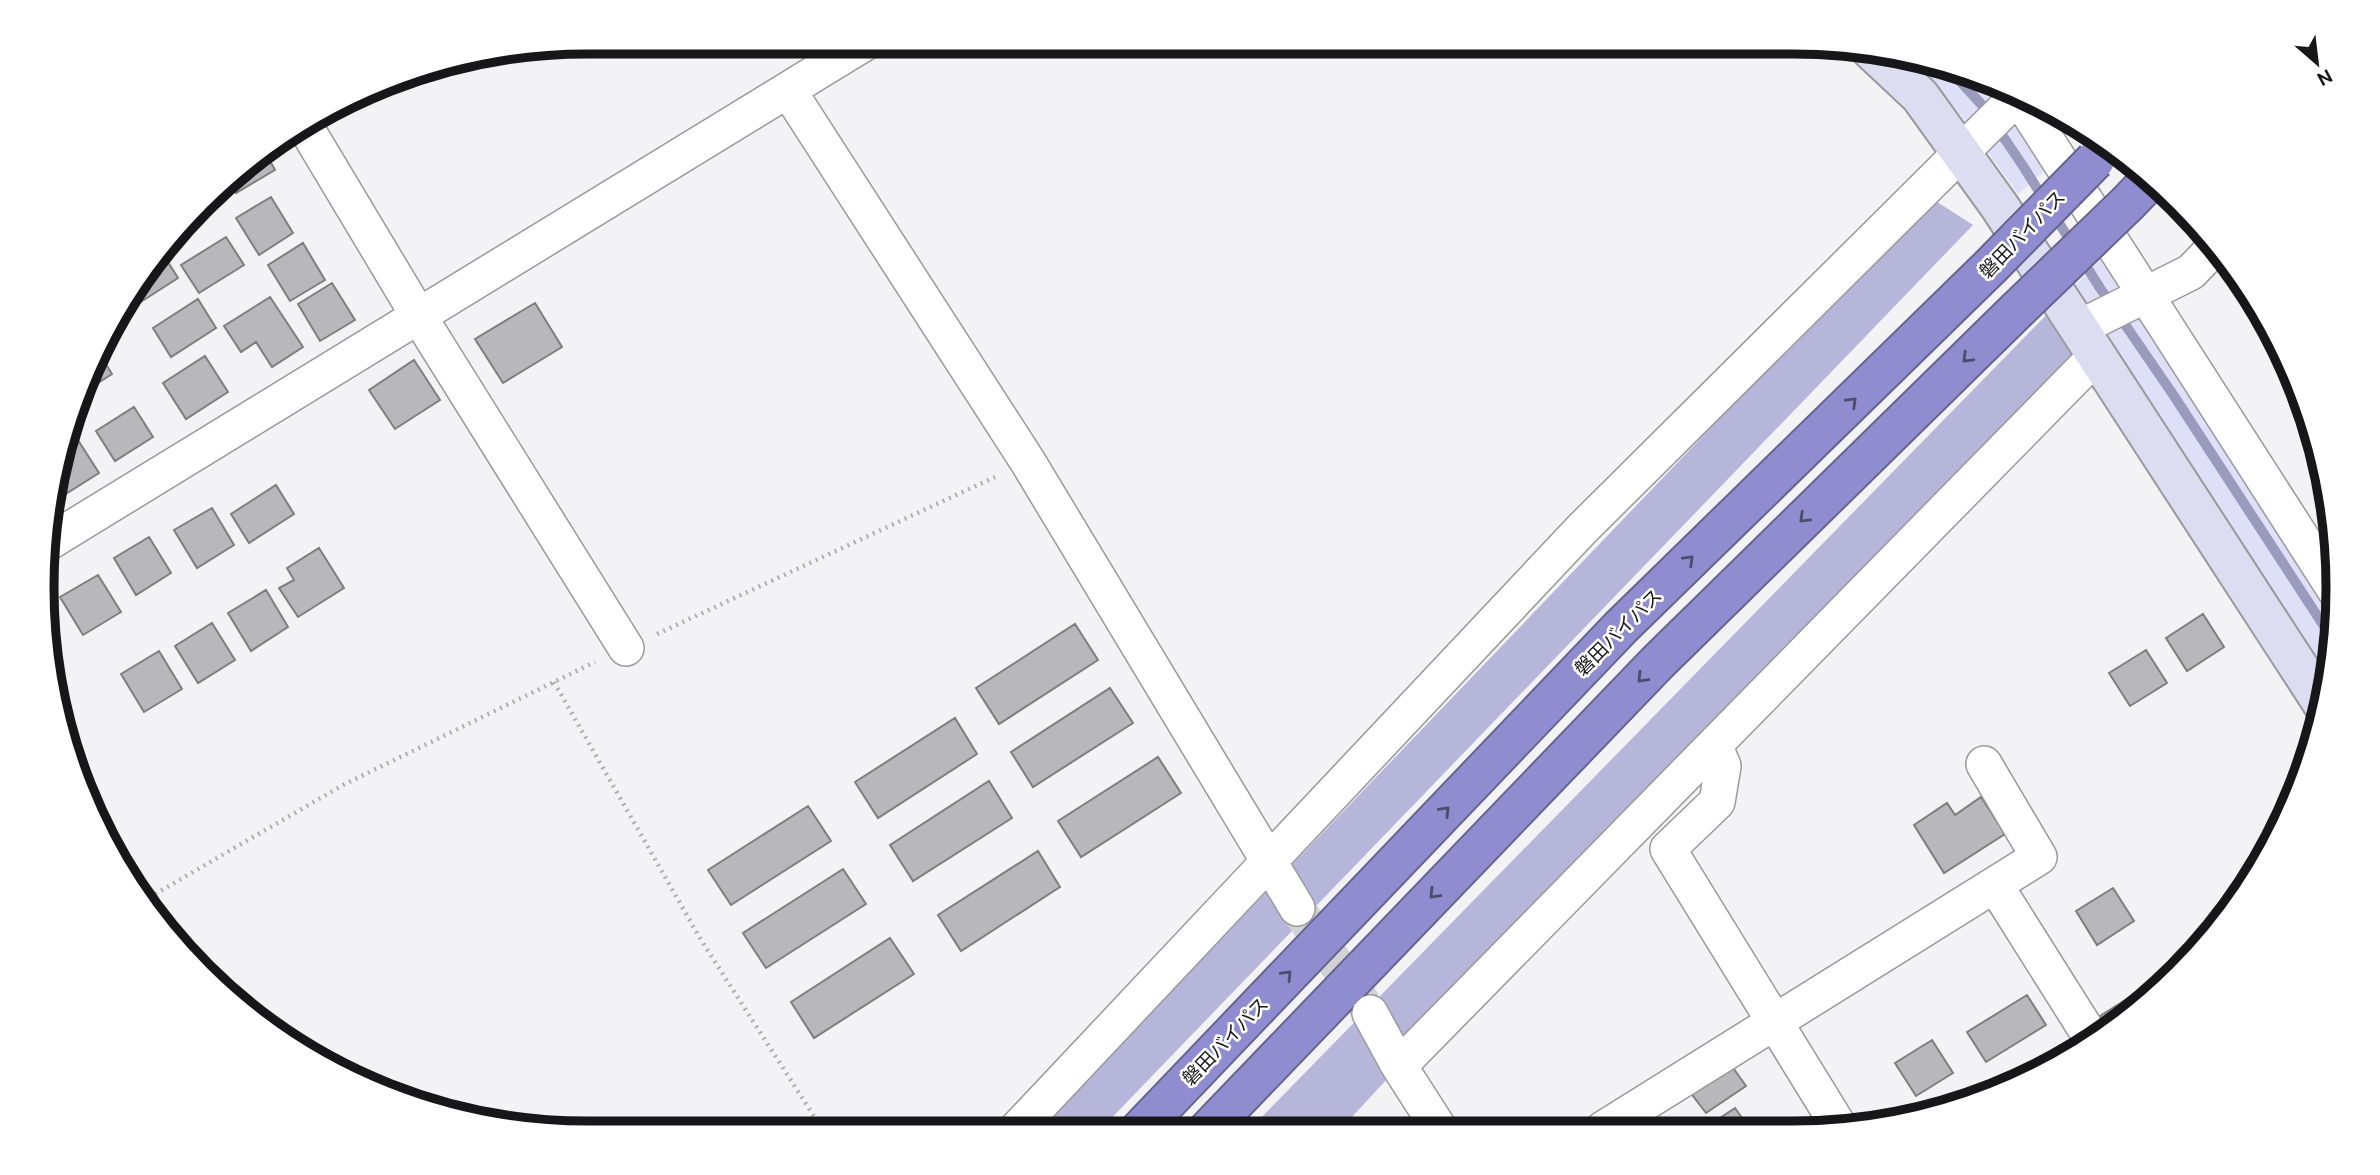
<svg xmlns="http://www.w3.org/2000/svg" width="2380" height="1175" font-family="Ubuntu,'Noto Sans JP',sans-serif">
<style>
.green{fill:#dfe0f8}
.forest{fill:#b6b6da}
.lines{fill:none;stroke-linecap:round;stroke-linejoin:round}
.stream{stroke:#9a9abd;stroke-width:10}
.building{fill:#b8b8bb;stroke:#7e7e81;stroke-width:2}
.street-tunnel{stroke:#d2d2d5;stroke-width:35;stroke-dasharray:35 18;stroke-linecap:butt}
.street-casing{stroke:#99999c;stroke-width:38}
.secondary-casing{stroke:#99999c;stroke-width:42}
.highway-casing{stroke:#656490;stroke-width:42}
.path{stroke:#afafb2;stroke-width:4.5;stroke-dasharray:2 5;stroke-linecap:butt}
.street{stroke:#fff;stroke-width:35}
.secondary{stroke:#ddddf1;stroke-width:38}
.highway{stroke:#8f8dd0;stroke-width:38}
.highway-bridge-casing{stroke:#656490;stroke-width:42;stroke-linecap:butt}
.highway-bridge{stroke:#8f8dd0;stroke-width:38}
.oneway{stroke:#4d4c6b}
.labels{text-anchor:middle;stroke-width:5;stroke-linejoin:round;paint-order:stroke}
.street-label{font-size:19px;fill:#171719;stroke:#fff}
.rim{fill:none;stroke:#171719;stroke-width:9}
</style>
<rect width="100%" height="100%" fill="#f3f3f6"/>
<path class="green" d="M1906,55l96,29 10,5 36,79 -30,26 -58,-80z
M2114,246l223,356 -10,92 -266,-394z"/>
<path class="forest" d="M1931,198l42,27 -874,906h-62z
M2061,300l22,69 -684,697 -59,64 -92,1z"/>
<g class="lines">
<path class="stream" d="M1947,67l34,37 42,62 77,122 74,108 159,244"/>
</g>
<path class="building" d="M264,150l11,20 -39,23 -7,-13 26,-25z
M271,197l22,36 -34,22 -23,-37z
M206,201l6,11 -34,22 -2,-4 1,-2z
M226,237l18,28 -45,28 -18,-28z
M303,243l22,37 -35,21 -22,-36z
M161,251l17,27 -45,29 -6,-9z
M332,283l23,37 -35,21 -22,-37z
M270,297l33,50 -31,20 -16,-25 -15,10 -17,-26z
M198,299l18,29 -45,29 -18,-29z
M535,303l27,44 -59,36 -28,-44z
M100,355l12,19 -25,16z
M205,356l23,36 -42,27 -23,-36z
M414,360l26,40 -45,29 -26,-39z
M134,407l19,30 -38,24 -19,-30z
M76,437l23,36 -35,22 -10,-17 13,-36z
M276,485l18,29 -45,29 -18,-29z
M212,508l22,37 -37,23 -23,-38z
M149,537l22,36 -35,22 -22,-37z
M319,548l25,40 -46,29 -19,-29 15,-8 -7,-12z
M98,575l23,37 -38,23 -23,-38z
M266,590l22,37 -37,24 -23,-38z
M2203,614l21,33 -37,24 -21,-33z
M212,623l23,37 -37,23 -23,-37z
M1075,624l23,36 -99,64 -23,-36z
M2146,650l21,33 -37,23 -21,-33z
M159,651l23,38 -38,23 -23,-38z
M1110,688l23,35 -100,64 -22,-35z
M955,718l22,36 -99,64 -23,-36z
M1158,757l23,36 -100,64 -23,-36z
M989,781l23,37 -99,63 -23,-36z
M1981,797l24,37 -61,39 -30,-48 33,-22 8,12z
M808,806l23,35 -100,64 -23,-35z
M1038,851l22,36 -99,64 -23,-36z
M843,869l23,35 -100,64 -23,-35z
M2113,888l21,33 -37,24 -21,-34z
M890,938l24,36 -100,64 -23,-36z
M2138,992l5,10 -18,18 -16,9 -9,-13z
M2027,995l19,30 -60,37 -19,-30z
M1932,1040l21,33 -37,23 -21,-33z
M1731,1065l15,21 -40,27 -16,-21z
M1735,1108l12,17 -5,4h-33l-1,-3z
M1653,1115l10,14h-27l-1,-1z
M1396,1121l5,9h-20z"/>
<g class="lines">
<path class="street-tunnel" d="M1297,908l68,97"/>
<defs>
<path id="street" d="M788,90l240,372 269,446
M2018,96l319,497
M306,128l112,187 208,333
M2079,328l112,-56 24,-25
M51,541l815,-499
M1714,745l9,21 -6,36 -49,47 172,279
M1995,885l97,154
M1370,1013l29,53 41,64
M1399,1066l698,-711
M1603,1129l436,-272 -55,-93
M1015,1131l567,-602 438,-435"/>
<path id="secondary" d="M1871,50l49,46 80,111 324,499"/>
<path id="highway" d="M2128,203l23,-24
M1139,1131l482,-504 369,-360
M1207,1131l450,-468 359,-352"/>
</defs>
<use href="#street" class="street-casing"/>
<use href="#secondary" class="secondary-casing"/>
<use href="#highway" class="highway-casing"/>
<path class="path" d="M657,634l338,-157
M554,682l147,258 123,192
M143,901l200,-116 252,-123"/>
<use href="#street" class="street"/>
<use href="#secondary" class="secondary"/>
<use href="#highway" class="highway"/>
<defs>
<path id="highway-bridge" d="M1990,267l105,-107
M2016,311l112,-108"/>
</defs>
<use href="#highway-bridge" class="highway-bridge-casing"/>
<use href="#highway-bridge" class="highway-bridge"/>
</g>
<defs><path id="oneway-chevron" d="M-2-3.5L2.5 0L-2 3.5" fill="none" stroke-width="1.6" stroke-linecap="round" stroke-linejoin="round" transform="scale(1.75)"/></defs>
<g class="oneway">
<use href="#oneway-chevron" transform="translate(1967 358) rotate(136)"/>
<use href="#oneway-chevron" transform="translate(1852 402) rotate(-44)"/>
<use href="#oneway-chevron" transform="translate(1804 518) rotate(136)"/>
<use href="#oneway-chevron" transform="translate(1689 560) rotate(-44)"/>
<use href="#oneway-chevron" transform="translate(1642 678) rotate(134)"/>
<use href="#oneway-chevron" transform="translate(1445 811) rotate(-46)"/>
<use href="#oneway-chevron" transform="translate(1434 894) rotate(134)"/>
<use href="#oneway-chevron" transform="translate(1287 975) rotate(-46)"/>
</g>
<g class="labels">
<g class="street-label">
<text transform="translate(2022 234) rotate(-46)" y="7">磐田バイパス</text>
<text transform="translate(1618 632) rotate(-45)" y="7">磐田バイパス</text>
<text transform="translate(1225 1041) rotate(-46)" y="7">磐田バイパス</text>
</g>
</g>
<path d="M0 0H2380V1175H0ZM587 54H1793A533 533 0 0 1 2326 587V588A533 533 0 0 1 1793 1121H587A533 533 0 0 1 54 588V587A533 533 0 0 1 587 54Z" fill="#fff" fill-rule="evenodd"/>
<path class="rim" d="M587 54H1793A533 533 0 0 1 2326 587V588A533 533 0 0 1 1793 1121H587A533 533 0 0 1 54 588V587A533 533 0 0 1 587 54Z"/>
<g transform="translate(2317 63) rotate(152)" stroke="#ffffff" stroke-width="5" paint-order="stroke">
<path d="M0-5L12 26L0 18L-12 26Z" fill="#171719"/>
<text y="-10" font-size="19" font-weight="bold" text-anchor="middle" fill="#171719">N</text>
</g>
</svg>
